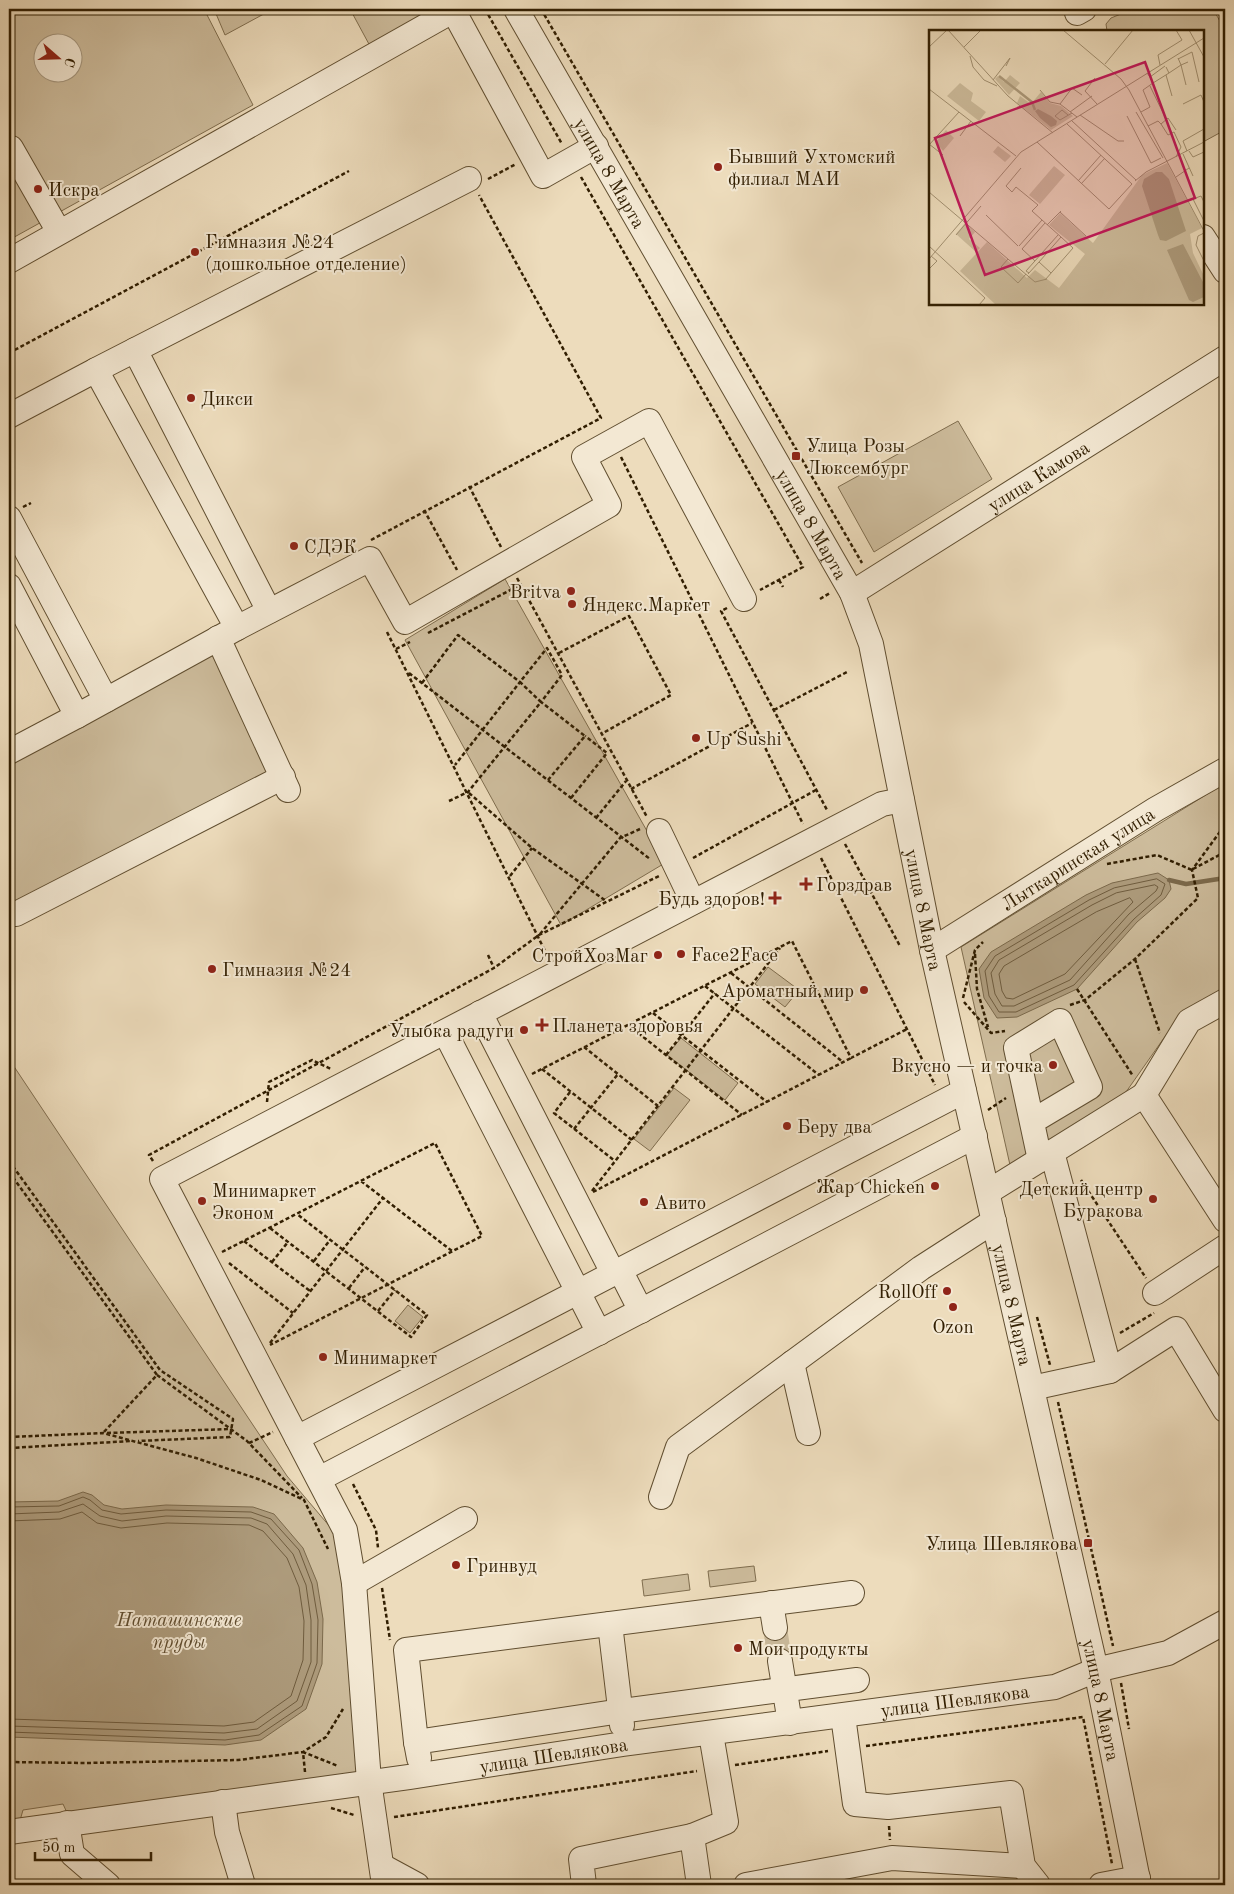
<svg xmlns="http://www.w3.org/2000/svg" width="1234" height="1894" font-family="'Old Standard TT',serif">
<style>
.green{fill:#cdbc9c;stroke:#7f6d4e;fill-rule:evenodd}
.water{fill:#ad9b7c;stroke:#7b694b}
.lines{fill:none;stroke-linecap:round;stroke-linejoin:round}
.shore{stroke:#6f5c3e;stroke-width:1}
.stream{stroke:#7b694b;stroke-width:4.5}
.minor-tunnel{stroke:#c7b697;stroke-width:24;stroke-dasharray:24 12;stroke-linecap:butt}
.minor-casing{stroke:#604e30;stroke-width:26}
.path{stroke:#311e01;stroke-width:2.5;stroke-dasharray:4 2.5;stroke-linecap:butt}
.minor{stroke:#f3e8d3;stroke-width:24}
.poi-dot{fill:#8f2418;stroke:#f3e8d3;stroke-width:2}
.labels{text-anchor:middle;stroke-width:4;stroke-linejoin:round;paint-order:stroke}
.poi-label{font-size:19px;fill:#311e01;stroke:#f3e8d3;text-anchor:start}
.street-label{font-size:19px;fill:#311e01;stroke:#f3e8d3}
.park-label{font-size:19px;font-style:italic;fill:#604d30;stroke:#f3e8d3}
.inset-river{fill:none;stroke:#ad9b7c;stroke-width:2.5}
.inset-road{fill:none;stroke:#a29071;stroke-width:1}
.view{fill:#c2185b;fill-opacity:0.15;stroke:#c2185b;stroke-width:2.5}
.inset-edge{fill:none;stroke:#311e01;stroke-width:2.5}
</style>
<rect width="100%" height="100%" fill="#eddcbc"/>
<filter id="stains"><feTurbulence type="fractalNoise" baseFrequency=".004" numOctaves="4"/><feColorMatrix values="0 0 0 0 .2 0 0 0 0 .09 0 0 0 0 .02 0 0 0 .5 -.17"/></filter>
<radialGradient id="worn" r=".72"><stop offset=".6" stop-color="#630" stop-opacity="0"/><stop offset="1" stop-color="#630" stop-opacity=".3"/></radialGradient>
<path class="green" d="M9,9h195l49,96 -244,135zM42,42h30v30h-30z
M214,9h59l-48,26z
M350,9h86l-66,37z
M1133,9h80l12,21v100l-22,12v-111h-96l-1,-7 5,-6z
M958,421l34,58 -118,73 -36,-65z
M505,579l160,284 -104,62 -156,-285z
M213,651l58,124 -262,135v-146z
M1225,783v216l-47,19 -52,74 -116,73 -49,-218z
M768,967l31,23 -14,17 -30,-23z
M681,1038l57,45 -13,17 -58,-45z
M9,1059l278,417 55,65 23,236 -296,40 -6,-13 -40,6 -4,14 -10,2z
M674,1088l16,12 -40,51 -16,-12z
M408,1305l15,12 -13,16 -15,-12z
M754,1566l2,15 -46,6 -2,-16z
M688,1574l2,16 -46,6 -2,-16z"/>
<path class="water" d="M1158,873l11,7 2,9 -6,9 -28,24 -60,67 -60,28 -20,1 -13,-20 -5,-29 12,-17 95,-57 26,-12z
M83,1492l9,3 12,10 18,4 44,-4 87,2 21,7 29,34 14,34 6,37 -1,45 -16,45 -45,31 -36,5 -216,-8v-235l49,-1z"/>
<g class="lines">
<path class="shore" d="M1157,879l8,5 -4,11 -27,24 -60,66 -58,27h-17l-10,-16 -4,-25 10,-15 94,-56 25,-12z
M1155,885l3,2 -2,4 -27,23 -59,66 -56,26h-12l-7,-12 -4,-21 8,-13 93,-55 24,-12z
M1130,898l3,4 -68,72 -52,25 -7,-1 -4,-7 -3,-17 5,-8 92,-54z
M9,1507l50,-1 24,-9 7,3 12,10 19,4 45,-4 85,2 20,7 28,31 13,34 6,36 -1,43 -15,43 -43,29 -34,5 -216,-8
M9,1514l50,-2 24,-8 17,12 22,5 44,-5 85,2 16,6 26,30 13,31 5,35v42l-14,39 -40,28 -33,4 -215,-7
M9,1521l51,-2 22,-7 15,11 24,5 46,-5 82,2 14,6 24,27 12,29 5,34 -1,39 -12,36 -37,26 -30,4 -215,-7"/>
<path class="stream" d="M1169,880l17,4 39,-6"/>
<path class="minor-tunnel" d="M775,1628l5,33"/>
<defs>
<g id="minor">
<path id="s1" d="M516,9l336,584 19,51 61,306 164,720 43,215"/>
<path d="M453,10l90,166 53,-30"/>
<path d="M1077,13l7,-4"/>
<path d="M9,149l2,-1 48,84"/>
<path d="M1203,237l22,34"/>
<path d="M9,261l447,-252"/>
<path d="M135,350l334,-171"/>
<path d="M96,370l39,-20 134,261"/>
<path d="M9,416l87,-46 141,258"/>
<path d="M9,518l97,182"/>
<path d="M9,586l68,130 160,-88 133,-69 35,63 204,-117 -25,-48 65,-36 95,178"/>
<path id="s2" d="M852,593l373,-235"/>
<path d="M218,638l70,152"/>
<path d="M9,752l68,-36"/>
<path d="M902,800l-20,4 -720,375 135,259 667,-347"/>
<path d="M659,831l34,71"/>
<path d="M16,914l267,-137"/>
<path id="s3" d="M932,950l224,-141 69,-39"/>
<path d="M480,1013l133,260"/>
<path d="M445,1032l154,301"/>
<path d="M1144,1095l45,-74 36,-20"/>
<path d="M1033,1121l57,-34 -30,-66 -44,27 24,112"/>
<path d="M1052,1152l58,219"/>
<path d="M988,1192l156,-97 81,125"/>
<path d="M620,1270l21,41"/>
<path d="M1155,1293l70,-46"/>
<path d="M792,1363l16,70"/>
<path d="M1032,1388l78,-17 66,-42 49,81"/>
<path d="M297,1438l48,92 9,53 15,198 15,104"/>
<path d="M319,1479l656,-343"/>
<path d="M661,1497l17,-50 243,-179 73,-47"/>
<path d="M354,1583l111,-64"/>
<path d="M771,1603l4,25"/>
<path d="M610,1624l12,101"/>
<path d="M780,1661l10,62"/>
<path d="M843,1716l12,88 33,3 123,-14 12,73 15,19"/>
<path d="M416,1742l-10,-92 446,-57"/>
<path d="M419,1758l-3,-16 205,-31 236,-31"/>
<path d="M223,1802l4,30 16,53"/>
<path d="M67,1823l5,31 36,31"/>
<path id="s4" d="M9,1832l400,-55 214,-33 432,-57 41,-17 72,-17 57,-31"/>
<path d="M382,1866l35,19"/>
<path d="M584,1885l-3,-26 111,-23"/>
<path d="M699,1885l-7,-49 34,-14 -15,-88"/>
<path d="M746,1885l146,-27 131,8"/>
<path d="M1101,1885l37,-7"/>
</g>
</defs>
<use href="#minor" class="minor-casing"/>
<path class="path" d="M485,9l77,135
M541,9l321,554
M581,177l222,390 -43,23
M488,179l28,-15
M9,353l340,-182
M621,457l182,367
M469,486l32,61
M23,507l8,-4
M424,510l33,60
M371,540l230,-122 -122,-223
M517,578l130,239
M779,580l4,7
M820,599l10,-6
M727,608l-6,3 106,199
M387,632l161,325
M428,633l92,-48
M396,649l14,-7
M559,653l70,-37 42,79 -68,38
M409,673l241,186
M422,683l36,-48 62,47 -65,83
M774,710l75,-39
M631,789l121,-66
M469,793l63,55 74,53
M571,798l36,-45 -22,-17
M449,801l19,-9 73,-90 -21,-20 27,-34 15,27 -21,27 44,34 -37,44
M596,818l30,-37
M845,844l55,102
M693,858l123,-68
M821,858l114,227
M1107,864l50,-9 35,15
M1193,869l32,-17
M510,876l22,-28
M540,934l80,-96 20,-9
M975,954l2,35 11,38
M488,955l6,13
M1135,959l25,74
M731,973l112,89
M705,986l114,89
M1077,989l56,87
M963,998l12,-48 8,-8
M964,1002l27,31 14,-2
M1070,1005l15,-5 50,-41 63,-61 -6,-28 33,-45
M653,1013l114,89
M628,1025l114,90
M584,1047l74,59
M666,1055l49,-62
M542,1069l90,71
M532,1074l260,-133 59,117 56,-29
M570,1092l-16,21 61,48
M267,1102l2,-20 43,-22 19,9
M988,1110l18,-12
M574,1129l44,-55
M9,1161l151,209 73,49 -3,18 -92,4
M153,1161l-4,-6 345,-187 45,-33 120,-59
M9,1172l148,203 -54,58
M1081,1180l65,98
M361,1181l91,70
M592,1191l188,-243
M593,1192l258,-134
M1023,1194l20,-4
M270,1228l141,109 16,-22 -130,-101
M244,1241l66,50
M222,1252l213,-109 47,93 -212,109
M314,1261l16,-21
M272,1262l16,-20
M229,1263l64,50
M349,1288l16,-21
M378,1311l17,-21
M1037,1317l13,48
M1120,1333l34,-20
M270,1343l113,-145
M157,1375l90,66 55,57
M1058,1402l55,244
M107,1433l124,-4
M9,1437l94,-4 93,25 65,22 43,20 24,49
M249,1443l24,-11
M9,1448l123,-7
M353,1484l23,46 2,18
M382,1588l8,52
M1121,1683l8,46
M866,1746l217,-29 29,147
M9,1762l78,1 151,-3 65,-8 23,-15 17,-28
M735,1765l93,-14
M305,1772l-2,-20 35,14
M331,1808l23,7
M394,1817l303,-46
M889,1826l1,14"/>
<use href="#minor" class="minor"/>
</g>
<g class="poi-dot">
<circle cx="718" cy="167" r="5"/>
<circle cx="38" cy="189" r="5"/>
<circle cx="195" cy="252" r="5"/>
<circle cx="191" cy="398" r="5"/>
<rect x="791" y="451" width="10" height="10" rx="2.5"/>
<circle cx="294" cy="546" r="5"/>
<circle cx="571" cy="591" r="5"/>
<circle cx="572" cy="604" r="5"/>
<circle cx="696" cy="738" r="5"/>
<path d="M803.5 876.5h5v5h5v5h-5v5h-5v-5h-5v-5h5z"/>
<path d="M772.5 890.5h5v5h5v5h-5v5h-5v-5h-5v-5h5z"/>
<circle cx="681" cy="954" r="5"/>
<circle cx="658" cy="955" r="5"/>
<circle cx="212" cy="969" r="5"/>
<circle cx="864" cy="990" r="5"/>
<path d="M539.5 1017.5h5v5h5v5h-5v5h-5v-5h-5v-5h5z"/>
<circle cx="524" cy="1030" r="5"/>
<circle cx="1053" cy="1065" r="5"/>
<circle cx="787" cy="1126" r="5"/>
<circle cx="935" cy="1186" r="5"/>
<circle cx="1153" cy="1199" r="5"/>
<circle cx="202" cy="1201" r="5"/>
<circle cx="644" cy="1202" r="5"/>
<circle cx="947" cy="1291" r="5"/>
<circle cx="953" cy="1307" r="5"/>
<circle cx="323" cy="1357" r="5"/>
<rect x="1083" y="1538" width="10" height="10" rx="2.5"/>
<circle cx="456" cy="1565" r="5"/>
<circle cx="738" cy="1648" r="5"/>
</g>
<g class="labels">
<g class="poi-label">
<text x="728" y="163">Бывший Ухтомский<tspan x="728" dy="22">филиал МАИ</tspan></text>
<text x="48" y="196">Искра</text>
<text x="205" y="248">Гимназия №24<tspan x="205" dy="22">(дошкольное отделение)</tspan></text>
<text x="201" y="405">Дикси</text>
<text x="806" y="452">Улица Розы<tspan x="806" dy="22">Люксембург</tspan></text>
<text x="304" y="553">СДЭК</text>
<text x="561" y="598" text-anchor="end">Britva</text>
<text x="582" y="611">Яндекс.Маркет</text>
<text x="706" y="745">Up Sushi</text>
<text x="816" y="891">Горздрав</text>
<text x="765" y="905" text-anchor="end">Будь здоров!</text>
<text x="691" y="961">Face2Face</text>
<text x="648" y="962" text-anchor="end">СтройХозМаг</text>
<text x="222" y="976">Гимназия №24</text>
<text x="854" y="997" text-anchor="end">Ароматный мир</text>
<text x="552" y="1032">Планета здоровья</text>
<text x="514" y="1037" text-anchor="end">Улыбка радуги</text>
<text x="1043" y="1072" text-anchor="end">Вкусно — и точка</text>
<text x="797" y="1133">Беру два</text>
<text x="925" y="1193" text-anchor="end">Жар Chicken</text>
<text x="1143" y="1195" text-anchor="end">Детский центр<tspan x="1143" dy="22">Буракова</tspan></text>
<text x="212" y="1197">Минимаркет<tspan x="212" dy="22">Эконом</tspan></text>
<text x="654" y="1209">Авито</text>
<text x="937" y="1298" text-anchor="end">RollOff</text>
<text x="953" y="1333" text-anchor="middle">Ozon</text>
<text x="333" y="1364">Минимаркет</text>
<text x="1078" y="1550" text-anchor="end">Улица Шевлякова</text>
<text x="466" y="1572">Гринвуд</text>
<text x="748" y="1655">Мои продукты</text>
</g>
<g class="street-label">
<text dy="7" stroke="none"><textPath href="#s1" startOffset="189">улица 8 Марта</textPath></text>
<text dy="7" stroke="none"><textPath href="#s2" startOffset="220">улица Камова</textPath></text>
<text dy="7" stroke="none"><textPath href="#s1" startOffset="594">улица 8 Марта</textPath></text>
<text dy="7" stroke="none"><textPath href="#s3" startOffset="172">Лыткаринская улица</textPath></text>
<text dy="7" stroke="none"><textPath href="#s1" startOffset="999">улица 8 Марта</textPath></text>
<text dy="7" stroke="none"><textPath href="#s1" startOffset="1404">улица 8 Марта</textPath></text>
<text dy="7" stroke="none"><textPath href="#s4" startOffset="955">улица Шевлякова</textPath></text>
<text dy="7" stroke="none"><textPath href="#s1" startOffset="1809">улица 8 Марта</textPath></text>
<text dy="7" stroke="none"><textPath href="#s4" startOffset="550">улица Шевлякова</textPath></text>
</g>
<g class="park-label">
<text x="179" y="1626">Наташинские<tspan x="179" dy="22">пруды</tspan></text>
</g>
</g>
<g transform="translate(929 30)">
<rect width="275" height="275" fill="#eddcbc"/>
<path d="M81,45l10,8 -11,12 -14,-16 3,-3 6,6zM31,53l13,10 -2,8 15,11 -7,9 -32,-25zM112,62l9,11 11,3 12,10 -22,14 -34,-27 3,-7 11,8zM17,100l8,8 -11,13 -7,-9zM69,116l13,10 -6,6 -12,-10zM238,133l35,65 -12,6 3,19 11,23v27l-208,2 -36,-34 27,-29 40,36 8,-8 24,18 26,-34 -36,-29 11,-12 33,30 49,-68zM125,136l11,9 -25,29 -11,-9zM36,193l10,9 -6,7 11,9 -4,4 -20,-18z" fill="#cdbc9c"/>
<path d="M109,79l13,7 6,5 -1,4 -5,2 -11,-9 -5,-7zM227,142h6l7,7 17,52 -20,10 -6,-1 -2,-5 -16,-49 2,-7zM254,214l21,40v13l-11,5 -4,-2 -22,-50z" fill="#ad9b7c"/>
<path class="inset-river" d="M70,46l33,26 3,8"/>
<path class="inset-road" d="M19,0l60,66 45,37M134,0l58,49 8,11 75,141M260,0l15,27M0,17l18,-17M35,17l17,-17M41,26l3,11 11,13 13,6M249,28l3,7 7,-3M249,29l14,-7 7,30M176,34l28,-34M231,35l-2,-10 24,-15 -6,-10M237,37l3,6 12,-8 5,20M218,43l3,4 15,-11M237,45l6,21M221,47l3,6 16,-10M166,48l-10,13 12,13M64,50l17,-22 -4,8M221,56l17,35M0,59l87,67M111,60l10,12 10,2M254,74l18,-9 3,7M141,82l22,-16M207,82l27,46M212,82l9,-5 -7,-17 10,-7M139,85l-6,-5 -7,6 5,4 12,-7M151,85l38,26h6M198,86l24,47 10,-5M148,87l-17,-13 12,-16 10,7M143,91l64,59M232,94l7,11 6,-3 7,15 -5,10M219,96l10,-5 3,3 7,-6 8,12M31,106l11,-15M108,112l72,67 23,-25 -65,-60M0,114l14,11M0,115l30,-33M258,121l-4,-10 21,-12M260,121l4,6 11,-5M254,124l10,22M92,138l-15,18 6,6 4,-5 22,18 -6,6 29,26 -22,25M247,147l13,-9M149,151l23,-26M206,151l11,-9 58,-30M152,154l24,-26M0,162l106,90 12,-3M264,169l11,22M264,169l8,-3 3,6M131,182l26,24M57,185l32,31M118,195l14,-14M275,203l-6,3 -2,9 8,16M27,205l25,-29M0,216l56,52 -6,7M90,216l23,-26M0,229l92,-107 183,-114M79,229l-7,8 17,16 8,-9M106,231l-13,-12 23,-26M0,239l8,-8 -6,-5M100,243l-3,-2 32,-36M99,244l11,-12 12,11M116,250l28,-32 -12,-11"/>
<path class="view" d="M216,32l50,136 -210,77 -50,-137z"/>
<rect width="275" height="275" class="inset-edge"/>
</g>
<rect width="1234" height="1894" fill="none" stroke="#eddcbc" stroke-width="30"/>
<rect x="10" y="10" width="1214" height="1874" fill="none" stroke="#311e01" stroke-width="2.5"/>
<rect x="15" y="15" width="1204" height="1864" fill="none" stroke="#311e01"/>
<g transform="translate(58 58) rotate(110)"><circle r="24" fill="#f3e8d3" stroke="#a5977f"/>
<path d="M0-4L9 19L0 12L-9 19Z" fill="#8f2418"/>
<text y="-8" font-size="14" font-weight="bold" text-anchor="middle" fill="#311e01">С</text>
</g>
<path d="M35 1852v8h116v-8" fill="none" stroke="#311e01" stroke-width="2.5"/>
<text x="42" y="1852" font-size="15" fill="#311e01" stroke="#f3e8d3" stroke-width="4" paint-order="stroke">50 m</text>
<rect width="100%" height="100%" filter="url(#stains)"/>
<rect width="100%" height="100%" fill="url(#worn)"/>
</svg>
